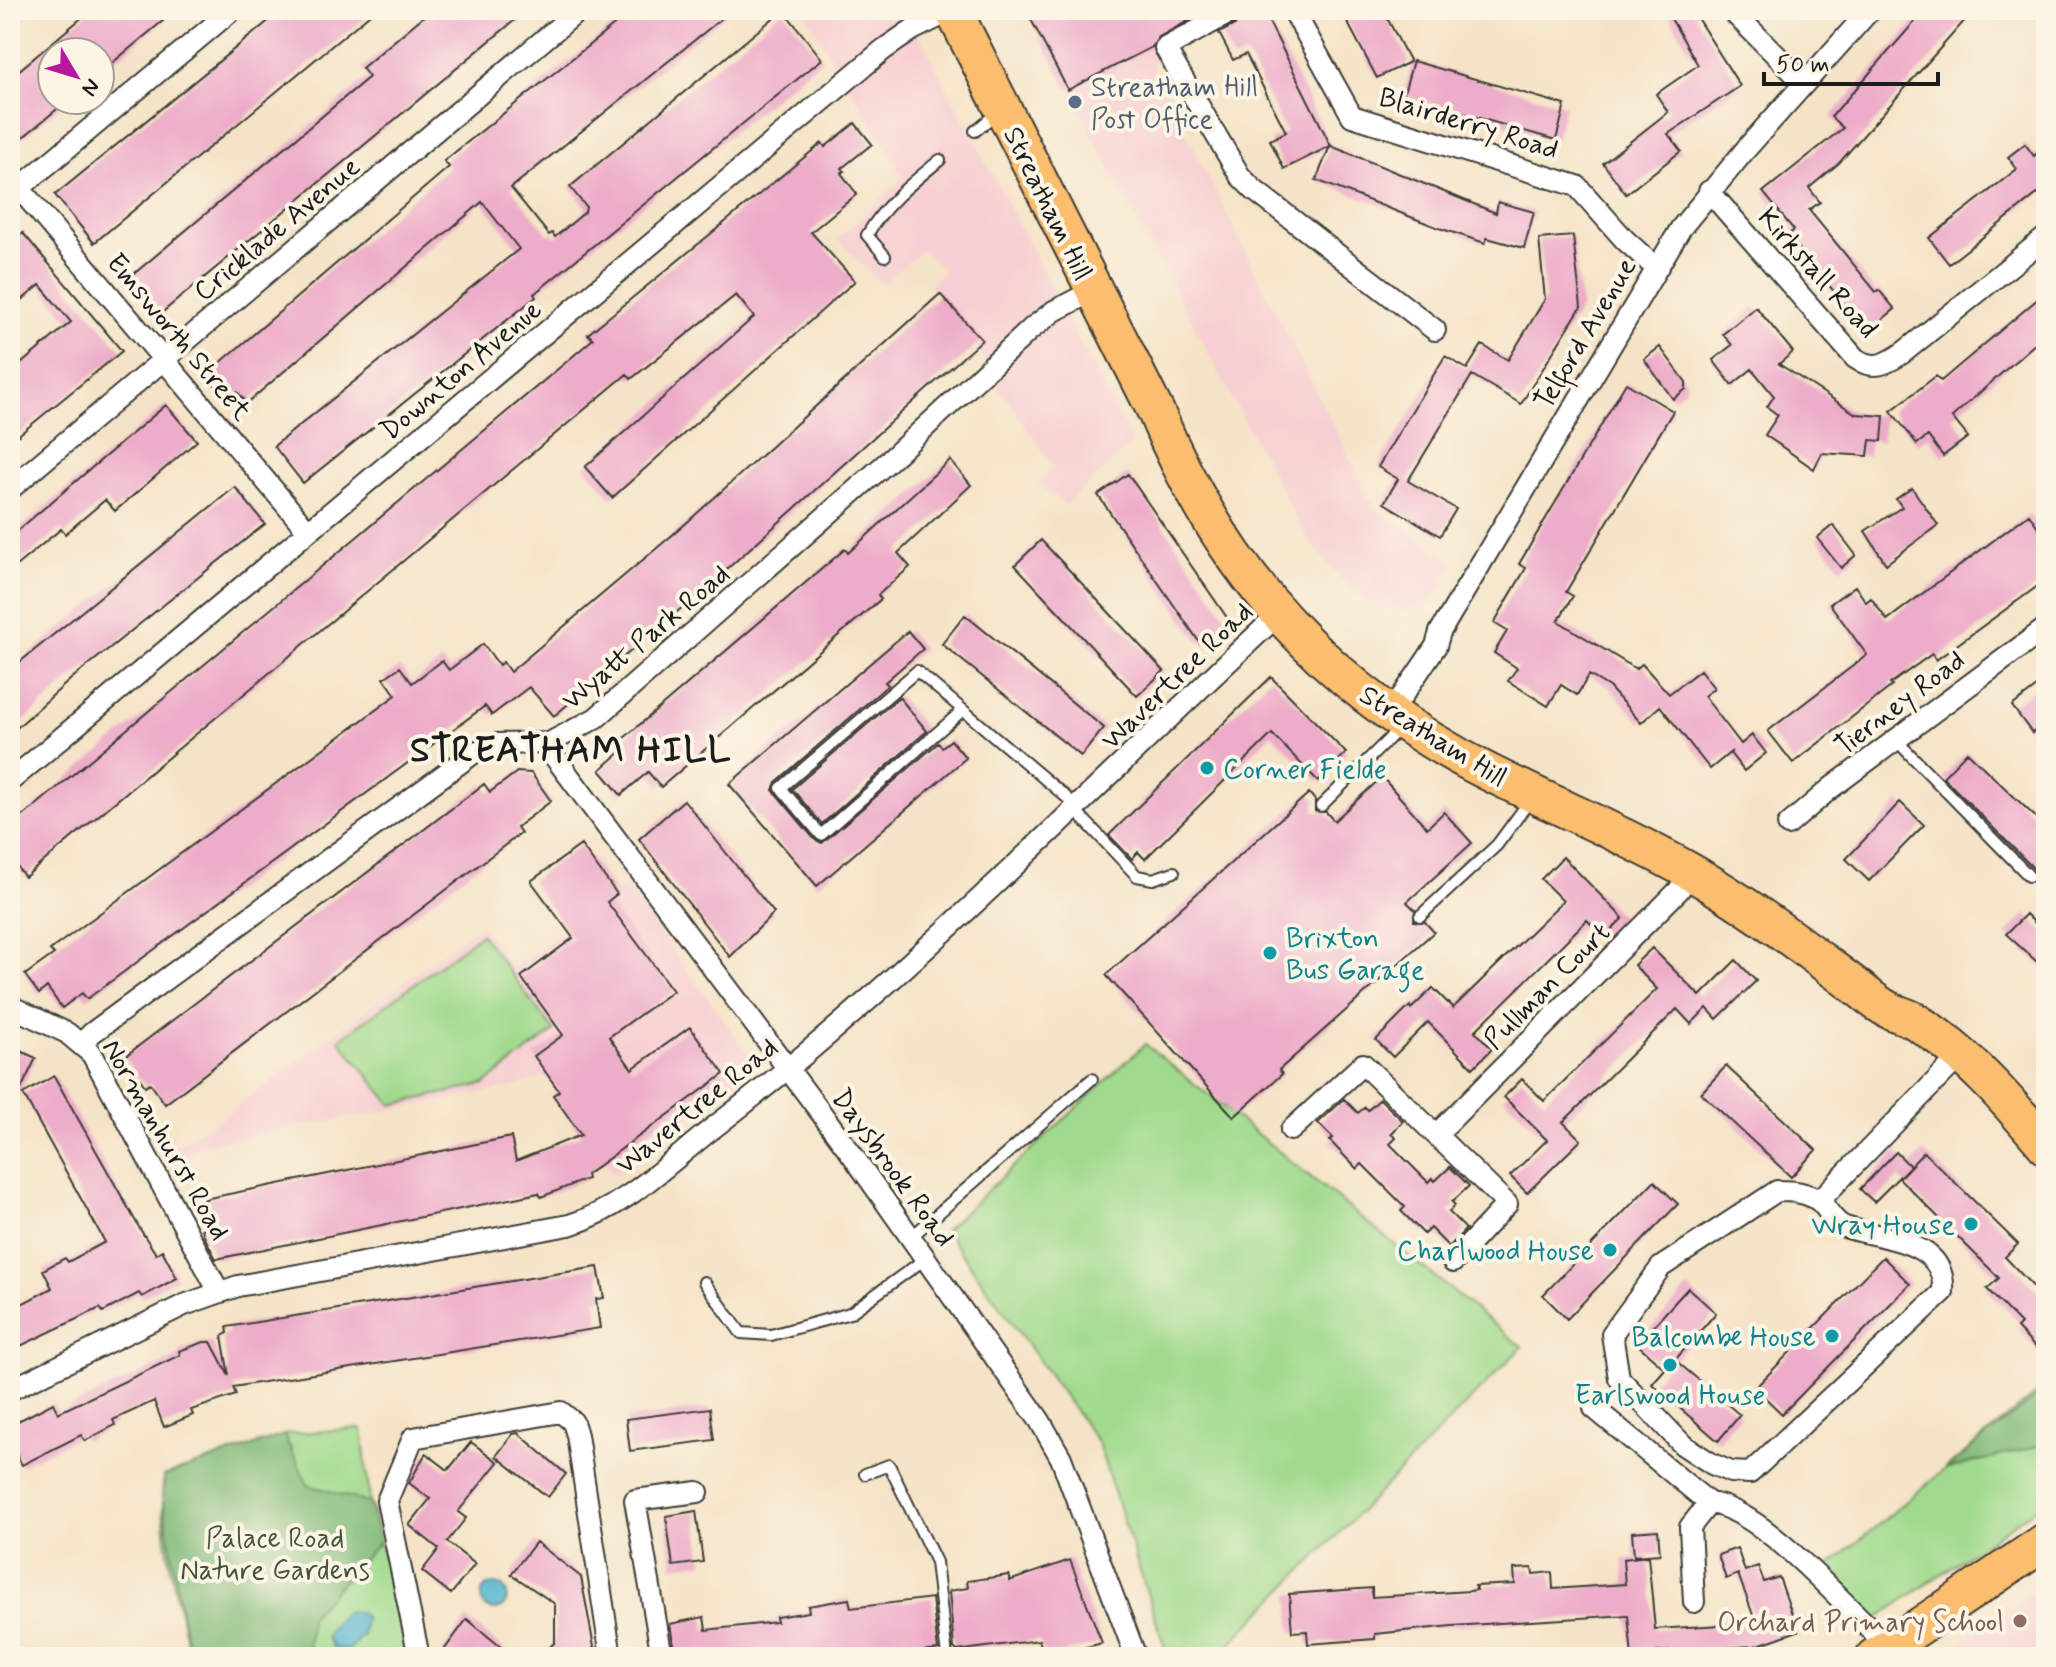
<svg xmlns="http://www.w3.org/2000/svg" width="2056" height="1667" font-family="Mynerve,sans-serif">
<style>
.built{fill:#f7cfd2}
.green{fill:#a0da8d;stroke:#5e7b54;stroke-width:2}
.forest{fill:#80ba78;stroke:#4e6b4a;stroke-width:2}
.water{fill:#4fb4ce;stroke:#366875;stroke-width:2}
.building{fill:#edacc9}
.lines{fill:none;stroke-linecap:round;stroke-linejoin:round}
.lane-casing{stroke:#3c3a36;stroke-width:14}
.street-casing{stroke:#3c3a36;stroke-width:24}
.highway-casing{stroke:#3c3a36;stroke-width:40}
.lane{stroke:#fff;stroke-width:10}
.street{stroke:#fff;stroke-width:20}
.highway{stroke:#fbbd6e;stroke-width:36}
.service-dot{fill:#5c6f8a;stroke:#fcf5e5;stroke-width:3}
.culture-dot{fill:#0f9aa8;stroke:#fcf5e5;stroke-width:3}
.education-dot{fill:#8d6e63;stroke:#fcf5e5;stroke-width:3}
.labels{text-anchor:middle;stroke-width:8;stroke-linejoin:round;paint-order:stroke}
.service-label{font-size:28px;fill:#4e5e75;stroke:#fcf5e5;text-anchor:start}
.street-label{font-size:28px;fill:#1c1c1c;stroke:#fcf5e5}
.culture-label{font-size:28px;fill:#0d838f;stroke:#fcf5e5;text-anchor:end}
.park-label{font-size:28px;fill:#44553e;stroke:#fcf5e5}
.education-label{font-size:28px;fill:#785e54;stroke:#fcf5e5;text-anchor:end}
.district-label{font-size:36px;font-weight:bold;letter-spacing:2px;fill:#1c1c1c;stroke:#fcf5e5}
</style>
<rect width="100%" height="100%" fill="#fcf5e5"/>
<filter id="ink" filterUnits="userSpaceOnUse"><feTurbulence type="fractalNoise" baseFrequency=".0125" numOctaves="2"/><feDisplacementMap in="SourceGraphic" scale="16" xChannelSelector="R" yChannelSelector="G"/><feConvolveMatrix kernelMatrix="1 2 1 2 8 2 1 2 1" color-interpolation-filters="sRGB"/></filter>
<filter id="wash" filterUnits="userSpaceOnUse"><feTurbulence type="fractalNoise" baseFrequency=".006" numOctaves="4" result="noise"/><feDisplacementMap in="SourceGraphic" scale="32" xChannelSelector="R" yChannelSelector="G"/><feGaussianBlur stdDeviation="1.8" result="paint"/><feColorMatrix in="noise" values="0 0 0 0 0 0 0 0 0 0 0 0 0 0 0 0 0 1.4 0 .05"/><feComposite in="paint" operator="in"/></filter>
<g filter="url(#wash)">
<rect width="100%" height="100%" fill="#f4e3c6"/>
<path class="built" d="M803,10h103l227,433 -67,61 -28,-19 16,-19 -57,-81 -25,-48 -42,-52 15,-15 -23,-20 -40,35 -44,-46 66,-61z
M1026,10h229l-104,53 223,444 81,56 -24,41 -24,6 -35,-4 -32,-28 -34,-41z
M625,886l130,176 -2,7 -139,107 -69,-100 -32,11 -312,58 -27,16 -6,-11 49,-29 263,-196 33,44z
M2046,1584v73h-106z"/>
<path class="green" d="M481,934l73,97 -69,53 -93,21 -53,-65z
M1145,1044l377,303 -305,310h-49l-70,-214 -153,-213z
M2046,1385v116l-174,121 -7,-6 5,-4 -45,-43z
M362,1428l8,75 39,154h-220c-10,-58 -31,-121 -25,-181l123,-42z"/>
<path class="forest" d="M2046,1389v55l-102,26z
M284,1435l24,50 62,18 10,39 -70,74 -2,41h-119l-27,-161 2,-20z"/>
<path class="water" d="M481 1597a13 13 0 1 1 26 0a13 13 0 1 1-26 0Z
M348,1611l10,1 7,6 -2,17 -15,15 -15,-2 -7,-11 9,-15z"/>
<g id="blocks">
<path class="building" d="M91,10h85l-76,63v-21h-48v48h16l-58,48v-70z
M282,10h93l-281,233 -39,-48z
M431,10h96l-368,305 -30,-37 240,-201 -7,-9z
M633,10h99l-221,178 38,47 3,-2 3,4 30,-25 1,-5 -16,-20 213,-177 39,49 -288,235 2,3 -233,186 -29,-37 245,-197 -37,-47 -235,201 -10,-11 -9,8 -22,-25 243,-208 -5,-6z
M1026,10h182l-49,27 -7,10 -84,43z
M1248,10h15l68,136 165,67 2,-11 36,10 -10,36 -37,-10 -2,5 -46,-15 -123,-48 14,-34 -46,23 -14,-29 16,-8 -40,-78 -13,6 -14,-27 23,-12z
M1341,10h51l-7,4 25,48 -33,16z
M1666,10h26l48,76 -72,48 13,17 -55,43 -23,-31 65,-51 -12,-18 42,-29z
M1925,10h49l-135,153 -30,25 11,14 -11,8 67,82 3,-2 16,19 -28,23 -79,-97 6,-5 -31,-38 80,-64 -12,-11z
M1413,61l152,44 -9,35 -153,-44z
M855,123l17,21 -30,24 2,3 -3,2 16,21 -46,38 44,49 -243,217 -27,-31 169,-150 -18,-22 -105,84 -4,-5 -602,503 -15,-19v-31l555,-464 28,-24 -5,-5 234,-191 3,4z
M2025,144l9,12 12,-10v41l-97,77 -20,-26 88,-69 -9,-12z
M23,233l99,118 -112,91v-69l61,-51 -31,-37 -30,25v-67z
M1573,236l8,71 -60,97 -49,-29 -64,106 48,28 -16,27 -56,-33 14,-24 -20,-12 67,-111 22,13 15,-24 26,15 37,-61 -6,-60z
M2046,292v42l-94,83 16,20 -25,19 -15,-20 -11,8 -26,-33 45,-35 5,5z
M940,294l42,46 -265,238 -163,138 -25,-29 -37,28 -7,-9 -398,293 -5,-6 -20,15 -15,-21 -8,7 -14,-19 29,-21 -4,-4 346,-255 -12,-17 16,-11 12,16 30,-22 7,9 34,-26 16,21 4,-3 7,10 173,-146z
M1756,307l37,45 -14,12 77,50 28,2 -2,25 -12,-1 -2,16 -46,-3 -8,16 -49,-34 13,-20 -11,-8 7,-11 -22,-27 -20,16 -19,-25 19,-15 -9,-11z
M1660,347l26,35v7l-13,10 -29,-40z
M1626,383l47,28 -107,181 7,4 -15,25 78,48 6,-5 27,30 31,-24 14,18 -10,8 37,48 11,-9 14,18 -22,18 -14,-18 2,-2 -22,18 -50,-63 -19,17 -32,-36 -20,-12 -12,20 -16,-10 -13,21 -40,-25 9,-13 -23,-15 13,-22 -13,-8 32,-55 -7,-4z
M166,405l31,36 -82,70 -10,-11 -40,34 -4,-5 -51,42v-34z
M950,460l21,25 -73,68 12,14 -32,28 3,4 -220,188 -13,-15 -27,23 -21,-25 23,-20 -6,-6 228,-195 3,4z
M1128,474l102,148 -30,21 -102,-148z
M235,487l30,37 -194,155 -61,55v-64z
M1912,488l26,37 -52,39 -21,-33 37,-24 -6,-8z
M2029,514l17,25v41l-110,80 -4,-6 -42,30 2,2 -99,77 -25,-32 99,-76 -37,-51 25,-18 11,16 5,-4 16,22z
M1833,525l23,30 -15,13 -24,-30z
M1041,540l123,131 -27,25 -122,-131z
M965,615l139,113 -23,28 -139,-112z
M908,631l15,18 -38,33 3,3 -112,97 -3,8 42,50 7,3 116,-100 4,4 9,-7 15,18 -149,128 -88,-102z
M1271,677l75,76 -28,28 -46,-47 -127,125 -7,-7 -6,7 -23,-24z
M2046,680v43l-14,10 -20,-27z
M899,697l28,34 -105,93 -30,-35z
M1967,752l79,75v54l-103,-104z
M517,772l14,1 20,28 -34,26 4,6 -356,271 -15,-21 -5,3 -21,-29 360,-273 6,8z
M1382,777l45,51 17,-16 28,31 -65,59 8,8 -1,11 11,1 9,10 -155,138 3,4 -48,43 -128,-142 203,-182 6,7v11l11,1 8,9z
M684,800l90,113 -44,44 -91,-118z
M1900,802l24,23 -55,56 -23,-22z
M581,845l36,49 -10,8 66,89 -64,46 23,32 58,-42 34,47 -138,101 1,4 -46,18 -2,-4 -323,66 -12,-23 -2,-7 8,-2 -6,-28 307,-62 5,24 65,-26 -28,-40 6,-4 -25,-35 29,-21 -42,-58 52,-39 -42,-57z
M1563,857l60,61 -19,19 -17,-17 -112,111 17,18 -19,19 -45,-46 -35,35 -17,-17 34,-34 1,3 22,-21 20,20 110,-107 -22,-22z
M2026,914l20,20v36l-40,-36z
M1652,948l48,48 36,-36 20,21 -39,38 -10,-11 -16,16 -14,-15 -114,113 18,18 -54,53 -17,-17 37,-36 -43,-43 18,-18 22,22 113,-112 -23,-24z
M10,1046l26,12 -26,54z
M1726,1066l90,84 -25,27 -90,-84z
M54,1076l86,153 16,25 6,-4 15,28 -35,19 -3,-4 -36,19 -3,-4 -90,43v-41l42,-22 -9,-18 22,-12 3,4 37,-20 -82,-148z
M1344,1099l14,14 7,-6 3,3 12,-11 23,22 -12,13 5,4 -6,6 38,38 4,-4 3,3 15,-14 19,19 -17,16 3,3 -6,7 17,17 -17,18 -19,-19 -6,6 -23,-23 4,-4 -43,-43 -5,5 -27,-28 3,-3 -15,-15z
M1896,1152l14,14 -36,36 -14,-13z
M1924,1152l94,92 -13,13 41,43v59l-29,-31 4,-4 -34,-35 12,-11 -100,-100z
M1654,1181l24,23 -111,115 -24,-24z
M1883,1257l27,27 -128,130 -27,-26z
M598,1267l6,31 -8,1 4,29 -367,59 3,8 -45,15 2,5 -29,12 -10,-26 -41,19 2,5 -30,16 -4,-6 -59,30 -12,-23v-17l20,-10 23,-12 5,10 122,-58 -1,-4 25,-9h7l18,34 -7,-40 6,-3 -1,-6z
M1688,1288l28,25 -41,47 65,55 -22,26 -66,-57 13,-15 -28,-25z
M710,1408l4,32 -84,11 -4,-32z
M518,1433l48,41 -18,23 -52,-41 17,-22z
M471,1442l27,20 -40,50 8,6 -19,24 28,22 -24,30 -29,-23 17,-22 -30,-24 21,-26 -21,-16 17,-30 22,17z
M696,1511l7,51 -30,4 -7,-50z
M1658,1530l2,24 -26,2 -2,-24z
M536,1542l45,35 13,70 -7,10h-47l15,-15v-38l-44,-30z
M1737,1548l8,23 13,-5 6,16 15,-5 19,54 -43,15 -98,6 1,4 -15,1h-11l-4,-42 -176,11 -77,8v5l-67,5 -1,-13 -15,1 -3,-38 83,-6v9l98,-6 6,-1 -1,-4 40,-2 -1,-15 18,-1 1,6 19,-2 1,17 72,-5 -2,-25 25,-3 7,73 101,-6 -18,-49 -12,5 -8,-24z
M1070,1560l32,83 -53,14h-4l-6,-17 -82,11 -3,-3 -5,-57 19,-3 -1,-7 42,-6v6z
M932,1598l6,52 -61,7h-202l-5,-33 34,-7 2,13 71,-8 -1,-5 33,-5 -1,-6 41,-7 2,9z
M467,1619l46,38h-74z"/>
</g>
</g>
<g filter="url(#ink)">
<use href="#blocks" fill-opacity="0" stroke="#3c3a36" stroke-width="2"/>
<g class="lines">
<defs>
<path id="lane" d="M975,131l23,-19
M885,256l-18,-21c18,-31 46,-53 73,-75
M963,710l-46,-39 -136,117 40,47 142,-125 115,97
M1895,739l134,137
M1321,806l80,-79
M1076,811l61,65 16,3 21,-7
M1420,916l77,-71 34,-46
M910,1238l182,-159
M704,1282l37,51 30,2 79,-22 75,-54
M865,1474l24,-9 47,97 11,95"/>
<path id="street" d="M1235,10l-70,38 75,128 14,14 181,140
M1293,10l59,106 225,70 48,54 30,27
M1731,10l73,73
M10,177l298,354
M1709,191l146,167c19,13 32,6 49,-6l142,-115
M10,196l222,-186
M10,489l569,-479
M1390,714l46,-68 4,-14 241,-404 65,-79 124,-139
M549,743l2,9 300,401 189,268 21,37 75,199
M10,781l873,-731 29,-20 41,-20
M1788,825l43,-37 215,-160
M10,1006l57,27 25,21 127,238
M81,1044l11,-11 383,-281 21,-8 53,-1 47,-25 295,-259 140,-130 23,-18 39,-20
M1291,1130l72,-66 144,140 -54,58
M1437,1134l242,-244 12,-18
M1777,1191c15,0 30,1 42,10 9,7 14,22 26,26 36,12 102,12 98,65l-193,181 -19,-1 -19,-8 -29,-19 -64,-67 -7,-44 49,-67z
M1819,1201l140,-144
M10,1390l174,-85 54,-19 331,-61c55,-16 99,-62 144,-97 202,-155 379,-340 565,-513
M1594,1408l115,95c51,6 124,91 164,128l12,19
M1694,1602l-4,-75 19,-24
M419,1657l-32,-156 26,-63 148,-26 12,10 4,13 34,222
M662,1657l-27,-157 63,-8"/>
<path id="highway" d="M953,10l203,402c68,164 174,280 332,360 67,34 136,62 201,99 60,34 114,76 169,117 9,7 19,16 29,21 9,5 20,7 28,12 50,30 94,81 131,125
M1874,1657l172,-116"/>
</defs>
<use href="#lane" class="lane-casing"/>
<use href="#street" class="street-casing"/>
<use href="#highway" class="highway-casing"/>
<use href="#lane" class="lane"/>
<use href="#street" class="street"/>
<use href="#highway" class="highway"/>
</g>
</g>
<circle class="service-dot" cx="1075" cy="102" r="8"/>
<g class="culture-dot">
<circle cx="1207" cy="768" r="8"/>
<circle cx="1270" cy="953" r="8"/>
<circle cx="1971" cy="1224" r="8"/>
<circle cx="1610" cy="1250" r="8"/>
<circle cx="1832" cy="1336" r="8"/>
<circle cx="1670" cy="1365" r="8"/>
</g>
<circle class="education-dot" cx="2020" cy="1621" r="8"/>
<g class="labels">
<g class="service-label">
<text x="1091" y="96">Streatham Hill<tspan x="1091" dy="32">Post Office</tspan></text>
</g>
<g class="street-label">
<text transform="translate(1469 122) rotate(17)" y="10">Blairderry Road</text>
<text transform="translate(1049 203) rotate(64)" y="10">Streatham Hill</text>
<text transform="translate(276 228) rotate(-40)" y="10">Cricklade Avenue</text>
<text transform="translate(1819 272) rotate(48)" y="10">Kirkstall Road</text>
<text transform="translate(1584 333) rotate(-59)" y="10">Telford Avenue</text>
<text transform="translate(180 336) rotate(50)" y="10">Emsworth Street</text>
<text transform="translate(460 369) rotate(-40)" y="10">Downton Avenue</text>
<text transform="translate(645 636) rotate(-40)" y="10">Wyatt Park Road</text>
<text transform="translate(1176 675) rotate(-44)" y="10">Wavertree Road</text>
<text transform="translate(1899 702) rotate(-37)" y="10">Tierney Road</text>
<text transform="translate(1434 735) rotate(32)" y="10">Streatham Hill</text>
<text transform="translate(1546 985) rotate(-45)" y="10">Pullman Court</text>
<text transform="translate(696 1105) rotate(-39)" y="10">Wavertree Road</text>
<text transform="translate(167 1139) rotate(60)" y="10">Normanhurst Road</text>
<text transform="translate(894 1167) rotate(54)" y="10">Daysbrook Road</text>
</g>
<g class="culture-label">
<text x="1223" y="778" text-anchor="start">Corner Fielde</text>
<text x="1286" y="947" text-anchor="start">Brixton<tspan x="1286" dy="32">Bus Garage</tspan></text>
<text x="1955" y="1234">Wray House</text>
<text x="1594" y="1260">Charlwood House</text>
<text x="1816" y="1346">Balcombe House</text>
<text x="1670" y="1404" text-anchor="middle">Earlswood House</text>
</g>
<g class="park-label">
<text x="275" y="1547">Palace Road<tspan x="275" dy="32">Nature Gardens</tspan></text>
</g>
<g class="education-label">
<text x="2004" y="1631">Orchard Primary School</text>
</g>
<g class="district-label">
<text x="571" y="761">STREATHAM HILL</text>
</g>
</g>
<rect width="2056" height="1667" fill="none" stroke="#fcf5e5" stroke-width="40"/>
<g transform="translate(76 76) rotate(128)"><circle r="38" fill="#fcf5e5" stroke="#a29e95" stroke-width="2"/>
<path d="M0-6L14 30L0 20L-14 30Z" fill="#b5179e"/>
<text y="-12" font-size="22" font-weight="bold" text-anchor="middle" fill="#1c1c1c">N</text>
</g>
<path d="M1764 72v12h174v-12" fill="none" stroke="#1c1c1c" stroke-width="4"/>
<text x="1776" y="72" font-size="24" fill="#1c1c1c" stroke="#fcf5e5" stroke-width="6" paint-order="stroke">50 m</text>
</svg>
